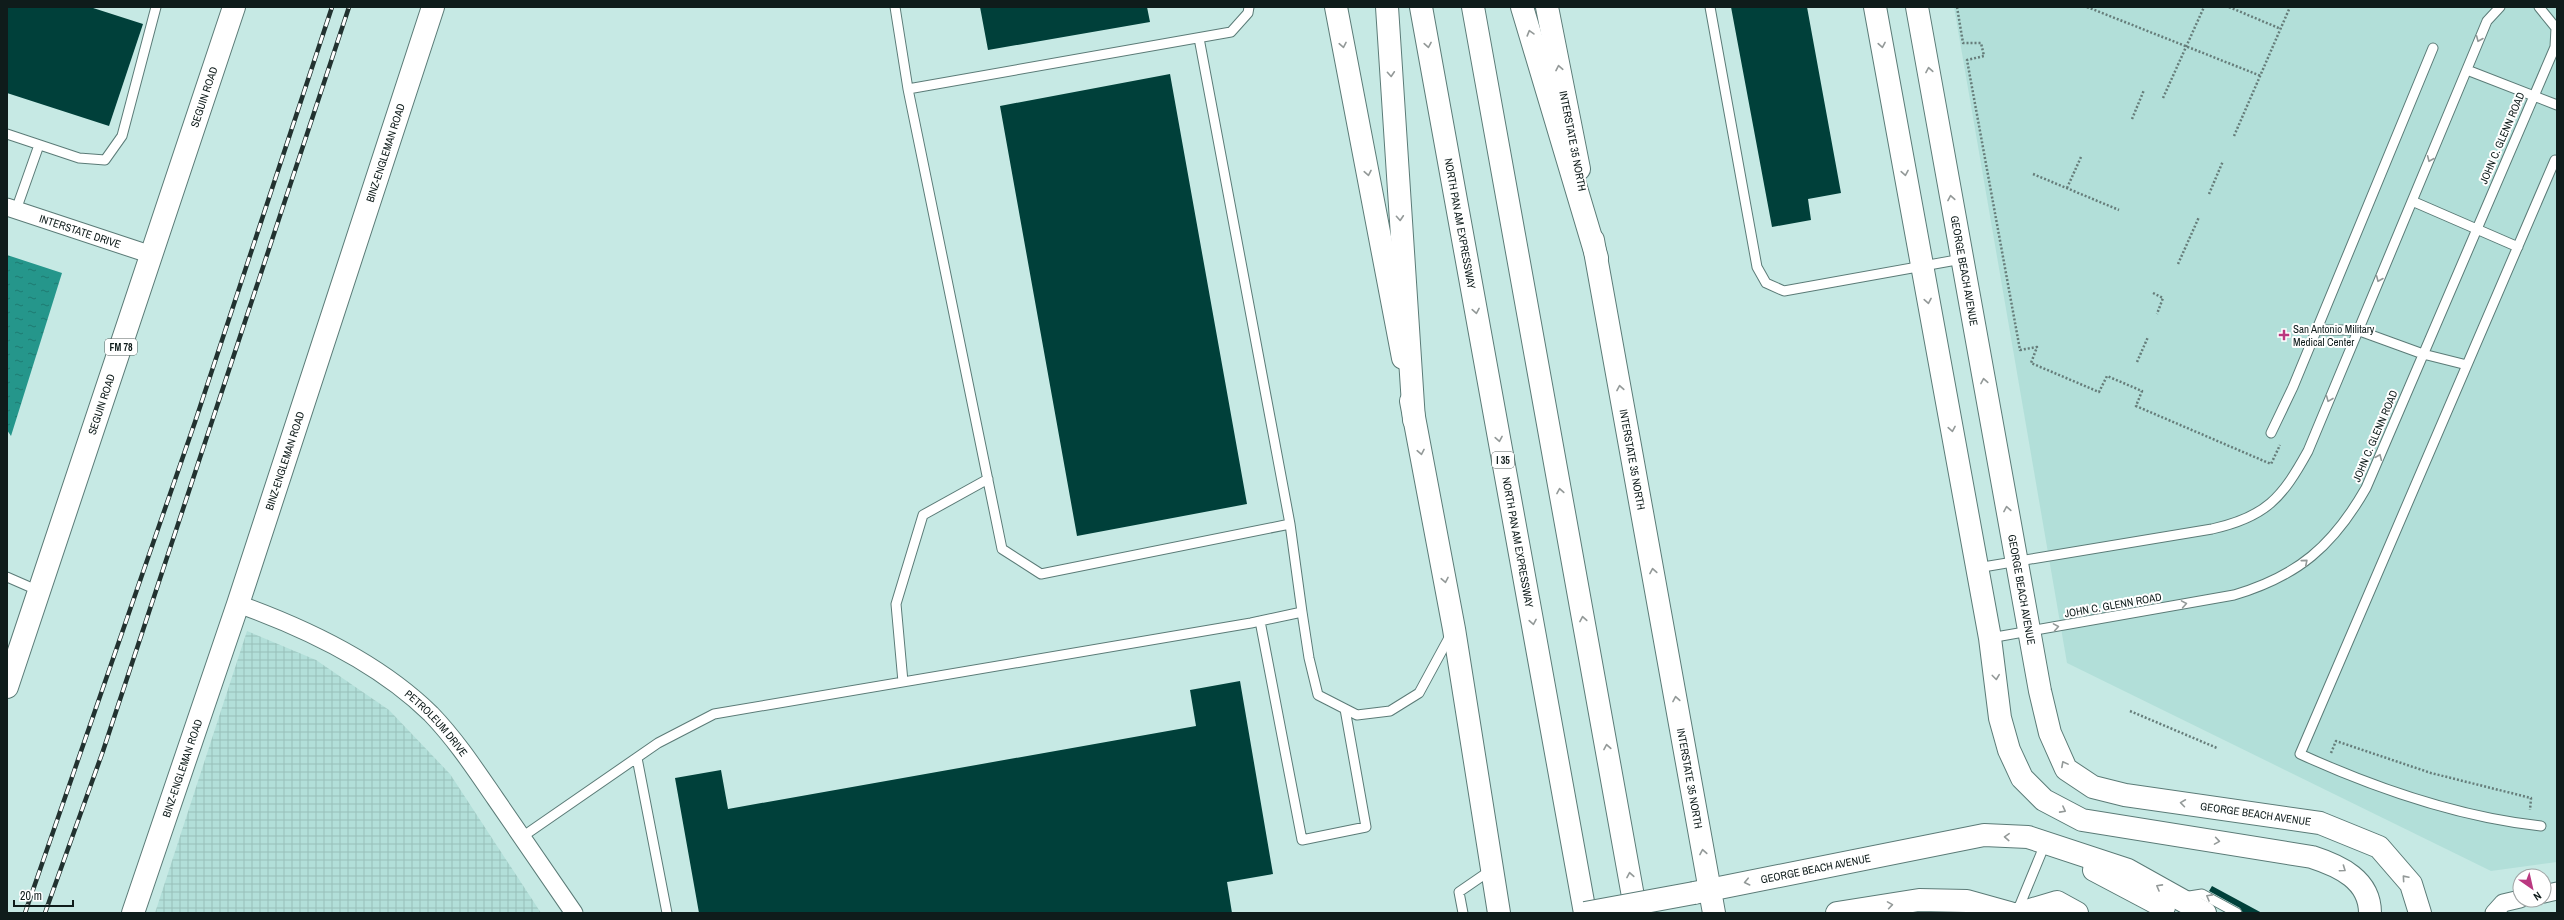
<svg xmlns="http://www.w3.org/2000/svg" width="2564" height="920" font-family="'Archivo Narrow',sans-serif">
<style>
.built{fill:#b2dfd9}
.industrial{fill:url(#industrial-grid)}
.water{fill:url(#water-ripples)}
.building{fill:#00403a}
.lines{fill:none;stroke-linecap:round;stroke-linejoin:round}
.service-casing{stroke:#5b7b77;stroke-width:11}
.minor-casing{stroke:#5b7b77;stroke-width:19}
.tertiary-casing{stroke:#5b7b77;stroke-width:24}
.secondary-casing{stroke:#5b7b77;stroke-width:24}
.primary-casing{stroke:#5b7b77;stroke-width:24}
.motorway-casing{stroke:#5b7b77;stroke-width:24}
.path{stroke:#667d7a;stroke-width:2.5;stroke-dasharray:2 2;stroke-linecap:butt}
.service{stroke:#fff;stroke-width:9}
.minor{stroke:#fff;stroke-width:17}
.tertiary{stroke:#fff;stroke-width:22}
.secondary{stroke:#fff;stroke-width:22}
.primary{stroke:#fff;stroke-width:22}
.motorway{stroke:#fff;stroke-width:22}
.rail-casing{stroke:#223230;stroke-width:4.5}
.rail{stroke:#fff;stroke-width:3;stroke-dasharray:9;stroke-linecap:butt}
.tertiary-bridge-casing{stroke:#5b7b77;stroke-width:24;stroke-linecap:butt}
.tertiary-bridge{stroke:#fff;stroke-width:22}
.oneway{stroke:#939998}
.poi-dot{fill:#ba3880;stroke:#fff;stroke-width:1.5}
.labels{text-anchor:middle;stroke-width:4;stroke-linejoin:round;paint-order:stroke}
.shield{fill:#fff;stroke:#57605f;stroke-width:1}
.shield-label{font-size:10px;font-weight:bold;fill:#0f1c1b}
.street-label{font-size:11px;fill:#0f1c1b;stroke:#fff}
.poi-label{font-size:11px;fill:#0f1c1b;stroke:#fff;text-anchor:start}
</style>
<defs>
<pattern id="industrial-grid" width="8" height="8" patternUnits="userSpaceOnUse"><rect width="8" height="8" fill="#b2dfd9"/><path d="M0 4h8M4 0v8" fill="none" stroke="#98bfba"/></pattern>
<pattern id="water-ripples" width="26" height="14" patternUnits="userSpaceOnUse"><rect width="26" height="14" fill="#25968b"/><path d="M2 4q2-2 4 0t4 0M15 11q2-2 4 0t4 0" fill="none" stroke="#1e7a71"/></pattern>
</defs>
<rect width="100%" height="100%" fill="#c6e9e4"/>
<path class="built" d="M1954,7h603v855l-66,9 -424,-208z"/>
<path class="industrial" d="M247,631l69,29 73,50 61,64 91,139h-386z"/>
<path class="water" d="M7,255l55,18 -51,163 -4,-6z"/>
<path class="building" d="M7,7h83l53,17 -34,102 -102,-33z
M980,7h167l3,15 -162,28z
M1731,7h76l34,186 -33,6 3,21 -39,7z
M1170,74l77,430 -170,32 -77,-430z
M1240,681l33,193 -46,8 5,31h-533l-24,-135 46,-8 7,39 468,-83 -6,-36z
M2212,886l50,27h-19l-3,-5 -31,-17z"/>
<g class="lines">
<defs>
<path id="service" d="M895,7l13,82
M1710,7l47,260 9,16 18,8 178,-32
M1199,38l91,486 -249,50 -39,-25 -94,-460 323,-57 17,-19 1,-6
M2467,70l90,35
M7,134l72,24 26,2 17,-24 34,-129
M2412,201l106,46
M16,210l23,-65
M2317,330h40l66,24 44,11
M2271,433l22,-46 140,-339
M1290,524l12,88
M1977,568l235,-39c54,-12 70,-31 96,-78l179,-430 13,-14
M7,577l32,14
M1260,621l42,219 64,-13 -21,-118
M1990,638l244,-43c64,-19 99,-49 132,-107l189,-441 1,-19 -17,-21
M903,682l-7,-78 27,-89 65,-36
M637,758l30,155
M2541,826c-84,-9 -164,-37 -241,-72l255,-594 2,1
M522,837l136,-94 56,-29 537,-91 51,-11 7,46 9,37 39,20 33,-4 29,-18 32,-59
M2183,897l19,-3 35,19
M2017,912l28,-68
M1463,913l-4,-21 32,-22"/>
<g id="minor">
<path id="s1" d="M7,207l145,48"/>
<path id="s2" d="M238,604c67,24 141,59 193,110 25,26 44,55 64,84 27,39 53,77 79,115"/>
<path d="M2544,894l13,-3"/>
<path d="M2494,913l9,-10 17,-4"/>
</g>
<g id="tertiary">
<path d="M1875,7l115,631 10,80 9,32 13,28 22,22 38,20 230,37c28,9 58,23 58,56"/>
<path id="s3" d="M1917,7l123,684 10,42 16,36 27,18 32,8 195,28 59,24 32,37 9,29"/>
<path d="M2094,870l70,37"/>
<path id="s4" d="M1694,893l290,-58 44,2 100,33 77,43"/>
<path id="s5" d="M133,913l105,-309 195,-597"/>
<path d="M1837,913l82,-13 48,1 43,12"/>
<path d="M2020,913l37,-11 20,11"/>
</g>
<g id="secondary">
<path d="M1336,7l67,351"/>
<path d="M1547,7l32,162"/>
<path id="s6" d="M1593,240l121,673"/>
<path d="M1411,401l43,228 45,284"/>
</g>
<g id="primary">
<path id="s7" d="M7,687l227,-680"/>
</g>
<g id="motorway">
<path d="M1387,7l27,413"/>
<path id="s8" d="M1421,7l164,906"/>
<path d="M1473,7l163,906"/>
<path d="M1522,7l75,251"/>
</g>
</defs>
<use href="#service" class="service-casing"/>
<use href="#minor" class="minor-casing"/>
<use href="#tertiary" class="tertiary-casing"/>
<use href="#secondary" class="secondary-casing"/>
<use href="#primary" class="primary-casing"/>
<use href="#motorway" class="motorway-casing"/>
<path class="path" d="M1957,7l6,36h18l3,13 -17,4 53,290 17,-3 -6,16 68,29 8,-16 35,15 -6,15 135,58 9,-19
M2087,7l174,69
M2229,7l52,22
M2163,98l41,-91
M2132,119l12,-29
M2234,136l56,-129
M2033,174l86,36
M2067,188l14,-31
M2209,194l14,-33
M2178,264l21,-47
M2153,293l10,5 -6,16
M2137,362l11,-25
M2130,711l87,37
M2331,753l5,-12 95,32 100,25 -1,12"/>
<use href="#service" class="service"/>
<use href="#minor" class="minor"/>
<use href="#tertiary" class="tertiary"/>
<use href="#secondary" class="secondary"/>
<use href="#primary" class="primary"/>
<use href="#motorway" class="motorway"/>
<defs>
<path id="rail" d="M25,913l170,-491 137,-415
M45,913l58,-162 246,-744"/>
</defs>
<use href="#rail" class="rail-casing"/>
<use href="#rail" class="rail"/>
<defs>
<path id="tertiary-bridge" d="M1585,913l109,-20"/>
</defs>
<use href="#tertiary-bridge" class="tertiary-bridge-casing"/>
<use href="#tertiary-bridge" class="tertiary-bridge"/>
</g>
<defs><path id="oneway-chevron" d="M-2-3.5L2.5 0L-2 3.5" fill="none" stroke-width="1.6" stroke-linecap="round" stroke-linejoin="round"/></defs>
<g class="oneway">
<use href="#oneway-chevron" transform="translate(1530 33) rotate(-106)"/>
<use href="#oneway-chevron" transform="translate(2479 39) rotate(113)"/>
<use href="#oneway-chevron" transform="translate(1343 45) rotate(79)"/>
<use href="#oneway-chevron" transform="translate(1428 45) rotate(80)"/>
<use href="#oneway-chevron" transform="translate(1882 45) rotate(80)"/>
<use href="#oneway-chevron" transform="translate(1559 68) rotate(-101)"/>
<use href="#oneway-chevron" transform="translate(1929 70) rotate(-100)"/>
<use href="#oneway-chevron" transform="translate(1391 74) rotate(86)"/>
<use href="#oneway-chevron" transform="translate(2430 159) rotate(113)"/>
<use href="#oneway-chevron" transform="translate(1368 173) rotate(79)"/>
<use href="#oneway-chevron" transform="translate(1905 173) rotate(80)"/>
<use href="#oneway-chevron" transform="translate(1951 198) rotate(-100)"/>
<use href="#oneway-chevron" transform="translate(1400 218) rotate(86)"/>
<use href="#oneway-chevron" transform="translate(2379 279) rotate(113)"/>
<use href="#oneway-chevron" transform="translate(1928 301) rotate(80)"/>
<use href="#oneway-chevron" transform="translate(1476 311) rotate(80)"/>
<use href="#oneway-chevron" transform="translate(1984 381) rotate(-100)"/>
<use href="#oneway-chevron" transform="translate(1620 388) rotate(-100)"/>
<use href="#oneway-chevron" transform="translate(2329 399) rotate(112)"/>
<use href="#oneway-chevron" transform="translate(1952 429) rotate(80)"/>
<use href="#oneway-chevron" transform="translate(1499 439) rotate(80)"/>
<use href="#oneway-chevron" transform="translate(1421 452) rotate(79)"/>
<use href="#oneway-chevron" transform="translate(2379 457) rotate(-67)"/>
<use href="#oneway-chevron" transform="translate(1560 491) rotate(-100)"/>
<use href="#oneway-chevron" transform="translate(2007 509) rotate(-100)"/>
<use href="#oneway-chevron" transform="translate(2305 562) rotate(-40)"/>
<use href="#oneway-chevron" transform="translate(1653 571) rotate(-100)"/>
<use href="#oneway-chevron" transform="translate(1445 580) rotate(79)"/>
<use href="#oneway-chevron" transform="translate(2184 604) rotate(-10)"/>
<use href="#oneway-chevron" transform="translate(1583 619) rotate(-100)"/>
<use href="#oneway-chevron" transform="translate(1533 622) rotate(80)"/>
<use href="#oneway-chevron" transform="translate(2056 627) rotate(-10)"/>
<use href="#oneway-chevron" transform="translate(1996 677) rotate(83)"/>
<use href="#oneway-chevron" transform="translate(1676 699) rotate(-100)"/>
<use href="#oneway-chevron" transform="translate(1607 747) rotate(-100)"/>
<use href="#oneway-chevron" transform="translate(2064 764) rotate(-118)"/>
<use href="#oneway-chevron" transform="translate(2183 803) rotate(-172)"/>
<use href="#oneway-chevron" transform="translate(2063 810) rotate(28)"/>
<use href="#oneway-chevron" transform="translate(2007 837) rotate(-177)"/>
<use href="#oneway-chevron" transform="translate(2217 841) rotate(9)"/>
<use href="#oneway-chevron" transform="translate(1703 852) rotate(-100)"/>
<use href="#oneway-chevron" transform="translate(2343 869) rotate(35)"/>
<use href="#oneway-chevron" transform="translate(1630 875) rotate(-100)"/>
<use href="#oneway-chevron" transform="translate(2405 878) rotate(-131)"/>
<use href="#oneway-chevron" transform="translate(1747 882) rotate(167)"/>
<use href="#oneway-chevron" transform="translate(2159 887) rotate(-151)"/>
<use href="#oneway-chevron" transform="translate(2209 897) rotate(-151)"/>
<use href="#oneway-chevron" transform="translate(1890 905) rotate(-9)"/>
</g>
<path class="poi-dot" d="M2282 329h4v4h4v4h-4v4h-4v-4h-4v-4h4z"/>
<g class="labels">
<g class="shield">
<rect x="105" y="339" width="32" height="16" rx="3"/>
<rect x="1492" y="452" width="22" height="16" rx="3"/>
</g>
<g class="shield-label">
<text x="121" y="351">FM 78</text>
<text x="1503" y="464">I 35</text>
</g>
<g class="street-label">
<text dy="4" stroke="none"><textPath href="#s7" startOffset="622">SEGUIN ROAD</textPath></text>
<text transform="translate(2502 138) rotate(-67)" y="4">JOHN C. GLENN ROAD</text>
<text transform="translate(1573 141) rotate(79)" y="4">INTERSTATE 35 NORTH</text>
<text dy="4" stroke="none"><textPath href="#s5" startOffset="801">BINZ-ENGLEMAN ROAD</textPath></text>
<text dy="4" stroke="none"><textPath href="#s8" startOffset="220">NORTH PAN AM EXPRESSWAY</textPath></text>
<text dy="4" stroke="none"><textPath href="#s1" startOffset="77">INTERSTATE DRIVE</textPath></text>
<text dy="4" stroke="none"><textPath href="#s3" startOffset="268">GEORGE BEACH AVENUE</textPath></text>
<text dy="4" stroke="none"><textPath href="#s7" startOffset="298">SEGUIN ROAD</textPath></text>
<text transform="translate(2375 436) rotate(-67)" y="4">JOHN C. GLENN ROAD</text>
<text dy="4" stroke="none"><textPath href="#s5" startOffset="477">BINZ-ENGLEMAN ROAD</textPath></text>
<text dy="4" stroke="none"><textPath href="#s6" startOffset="223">INTERSTATE 35 NORTH</textPath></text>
<text dy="4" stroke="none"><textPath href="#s8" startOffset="544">NORTH PAN AM EXPRESSWAY</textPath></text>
<text dy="4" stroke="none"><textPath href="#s3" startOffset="592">GEORGE BEACH AVENUE</textPath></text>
<text transform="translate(2113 605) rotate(-10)" y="4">JOHN C. GLENN ROAD</text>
<text dy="4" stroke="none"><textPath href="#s2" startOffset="234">PETROLEUM DRIVE</textPath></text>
<text dy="4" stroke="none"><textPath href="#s5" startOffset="153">BINZ-ENGLEMAN ROAD</textPath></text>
<text dy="4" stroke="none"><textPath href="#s6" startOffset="547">INTERSTATE 35 NORTH</textPath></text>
<text dy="4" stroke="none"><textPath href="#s3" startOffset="975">GEORGE BEACH AVENUE</textPath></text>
<text dy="4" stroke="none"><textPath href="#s4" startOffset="124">GEORGE BEACH AVENUE</textPath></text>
</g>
<g class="poi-label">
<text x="2293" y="333">San Antonio Military<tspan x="2293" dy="13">Medical Center</tspan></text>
</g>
</g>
<rect width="2564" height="920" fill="none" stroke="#0f1c1b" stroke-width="16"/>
<g transform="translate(2532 888) rotate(146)"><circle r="19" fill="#ffffff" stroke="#9fa4a4"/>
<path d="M0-3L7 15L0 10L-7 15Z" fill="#ba3880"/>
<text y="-6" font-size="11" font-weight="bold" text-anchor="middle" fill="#0f1c1b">N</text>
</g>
<path d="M14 900v6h59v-6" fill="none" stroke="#0f1c1b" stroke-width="2"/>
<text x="20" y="900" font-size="12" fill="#0f1c1b" stroke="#ffffff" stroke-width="3" paint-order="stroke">20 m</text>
</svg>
